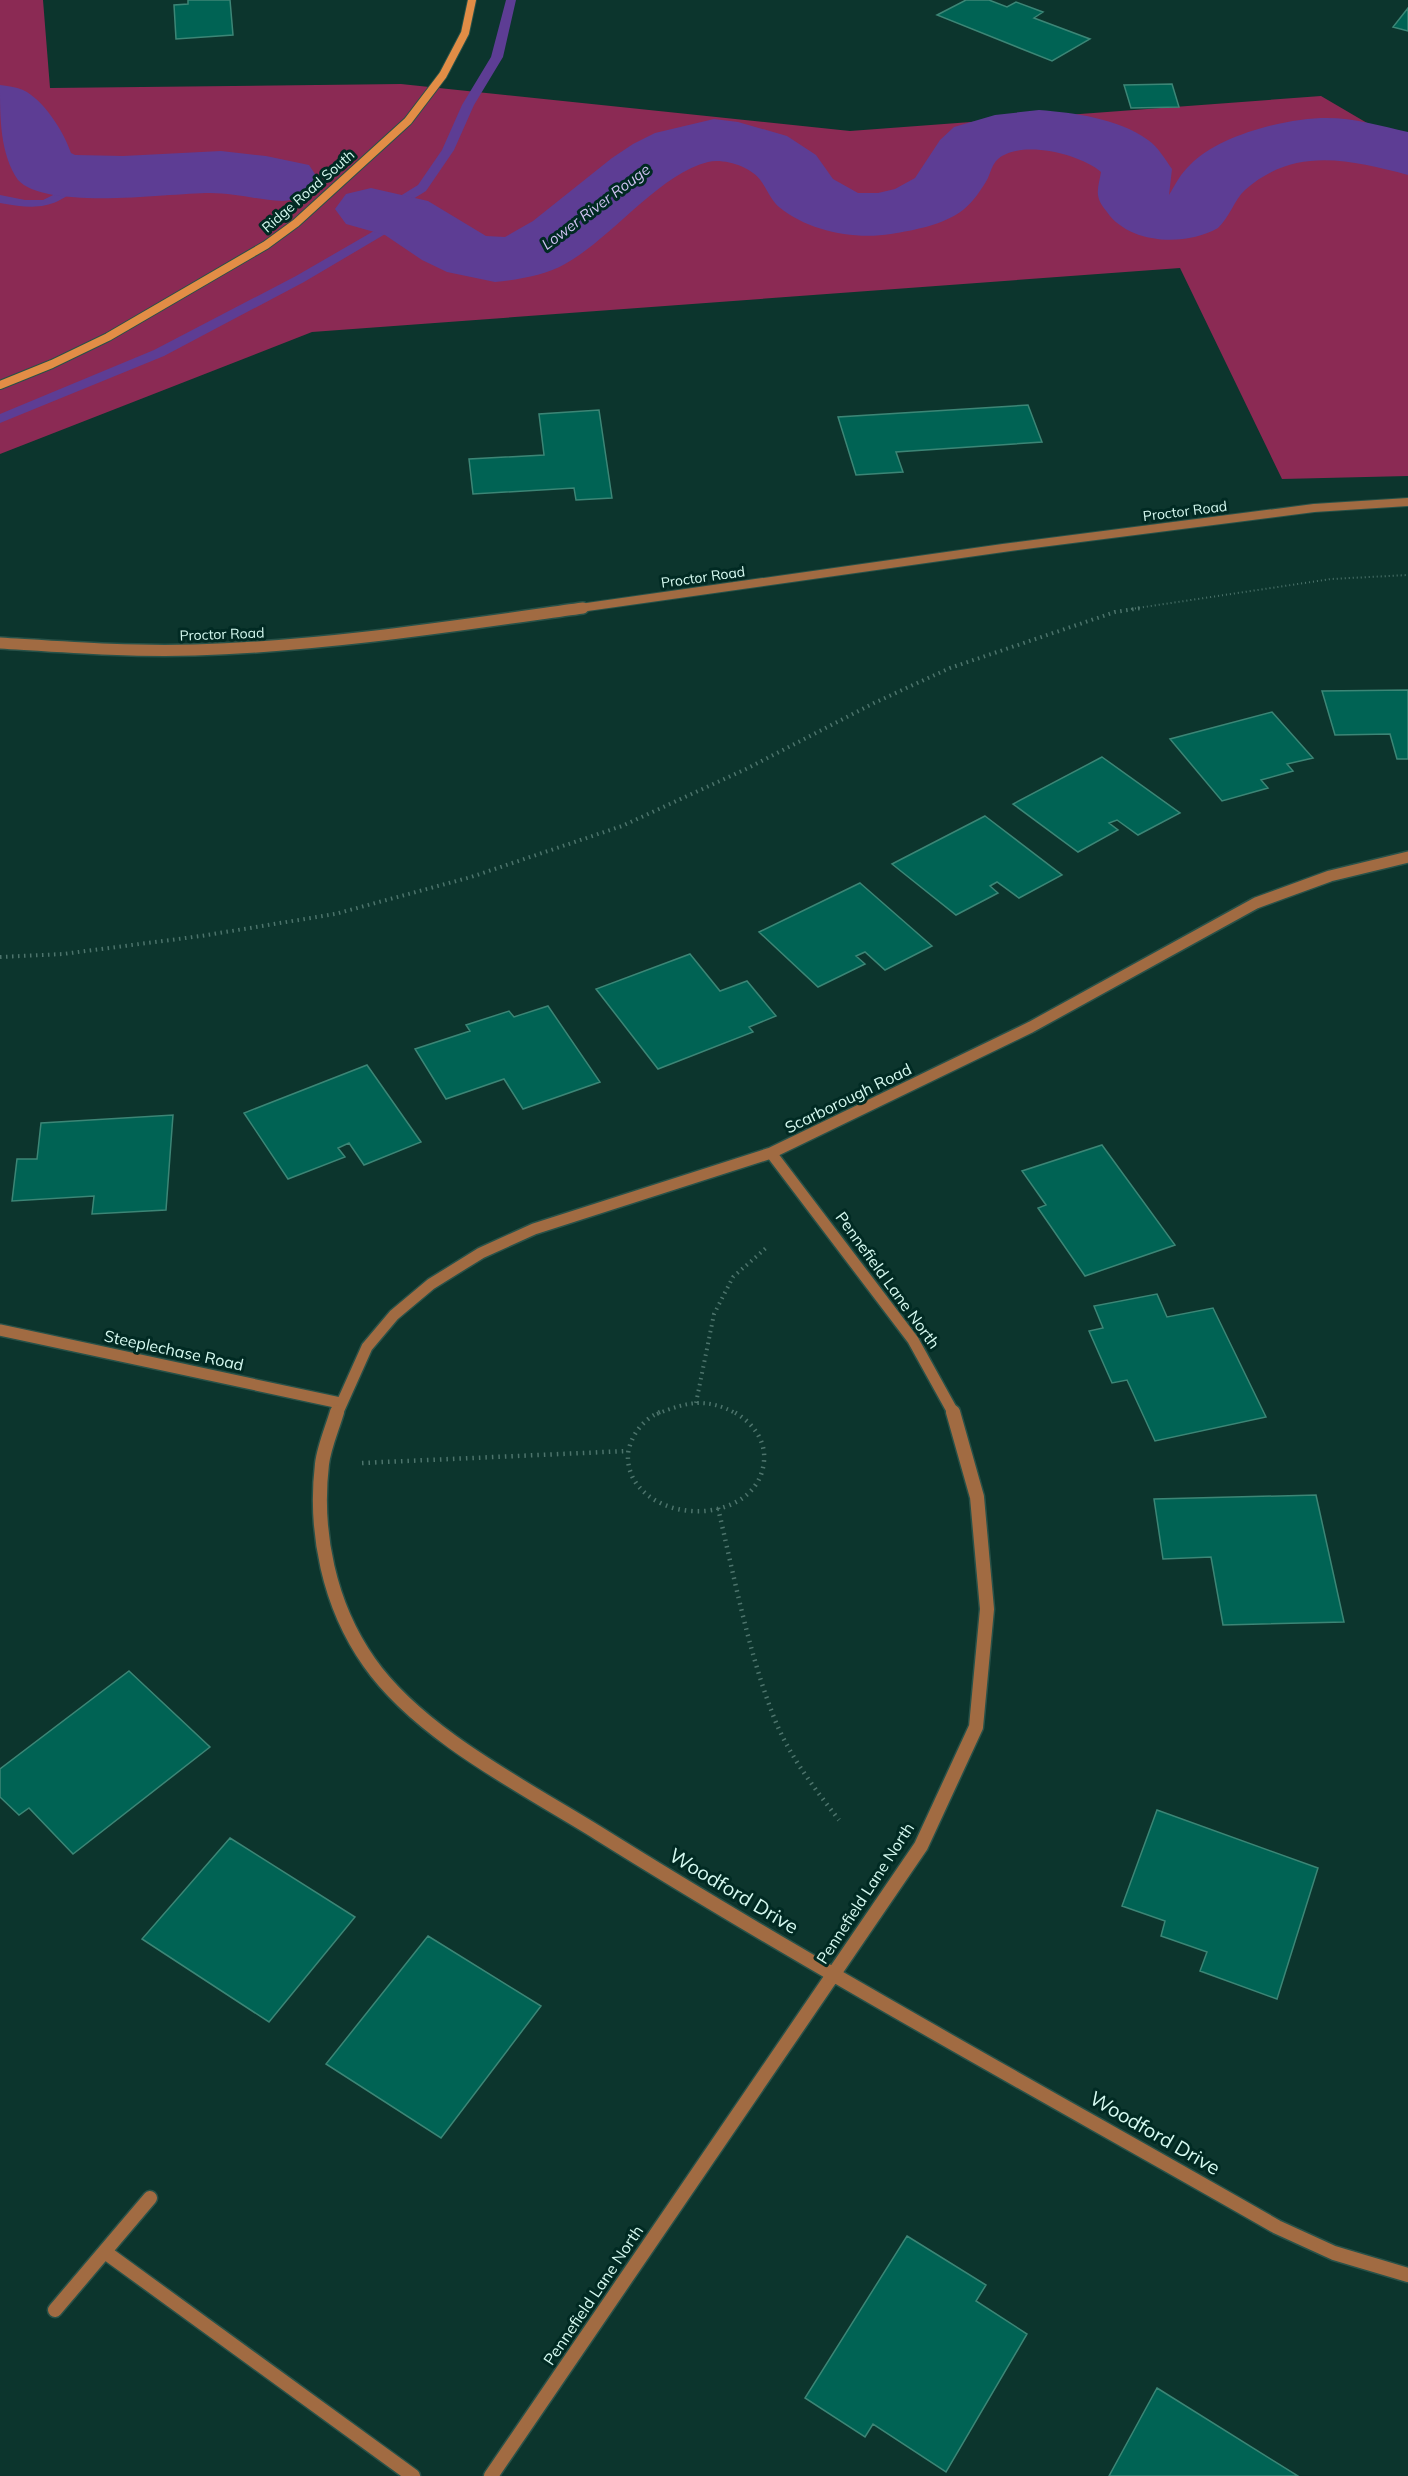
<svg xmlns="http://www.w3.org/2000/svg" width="1408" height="2476" font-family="Mulish,sans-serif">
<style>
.forest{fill:#8b2a54}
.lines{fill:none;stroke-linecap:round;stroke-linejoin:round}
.stream{fill:#5d3d94;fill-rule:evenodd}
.river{fill:#5d3d94;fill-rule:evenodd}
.building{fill:#006354;stroke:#3c8676;stroke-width:1.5}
.service-casing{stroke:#285148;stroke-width:17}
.minor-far1-casing{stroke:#285148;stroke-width:14}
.minor-casing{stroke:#285148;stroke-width:17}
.tertiary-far1-casing{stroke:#285148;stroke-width:10}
.tertiary-casing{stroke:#285148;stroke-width:14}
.secondary-casing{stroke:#285148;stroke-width:10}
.path-far2{stroke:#4d746c;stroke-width:2;stroke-dasharray:1 3;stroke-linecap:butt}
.path-far1{stroke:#4d746c;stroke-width:4;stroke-dasharray:1.5 4.5;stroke-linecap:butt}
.path{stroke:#4d746c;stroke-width:4.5;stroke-dasharray:1.5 5;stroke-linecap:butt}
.service{stroke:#a16b42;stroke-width:14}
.minor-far1{stroke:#a16b42;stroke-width:11}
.minor{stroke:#a16b42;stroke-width:14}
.tertiary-far1{stroke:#a16b42;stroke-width:8}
.tertiary{stroke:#a16b42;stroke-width:11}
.secondary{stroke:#e28d46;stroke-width:8}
.labels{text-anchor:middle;stroke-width:6;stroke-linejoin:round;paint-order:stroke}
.far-street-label{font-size:14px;fill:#d6faf1;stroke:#012a23}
.far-water-label{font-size:15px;font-style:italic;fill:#cfc2f2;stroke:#012a23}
.street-label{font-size:16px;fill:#d6faf1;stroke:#012a23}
.near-street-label{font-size:20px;fill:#d6faf1;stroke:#012a23}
</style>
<rect width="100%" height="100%" fill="#0c352d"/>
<path class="forest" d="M0,0h43l7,88 351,-4 449,47 471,-35 87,51v329l-126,3 -102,-211 -868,64 -312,122z"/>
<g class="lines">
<path class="stream" d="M506,0h10l-13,57 -29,48 -20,45 -28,41 -42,26h-8v-6l42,-26 24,-35 20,-45 29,-48z
M81,174l4,1v6c-29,28 -46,29 -85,22v-8l25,5h18l14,-7z
M405,213l6,4 -2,3 -105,62 -140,74 -164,67v-9l154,-64 142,-74z"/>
<path class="river" d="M0,85c7,1 16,2 23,5 21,10 41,42 48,63l4,2 48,1 98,-5 45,5 43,9 10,15 -10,15c-8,2 -18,6 -27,6 -24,-1 -47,-8 -72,-8 -41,0 -163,18 -192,-13 -18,-26 -18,-62 -18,-95z
M1039,110c35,3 79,8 109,30 10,7 17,19 24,29l-3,26c6,-10 12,-22 21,-30 29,-30 96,-47 137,-47 27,0 54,8 81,14v43c-58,-15 -113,-29 -163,15 -10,9 -16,28 -27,38 -33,19 -89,16 -111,-16 -4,-5 -8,-10 -9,-17 -1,-7 2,-16 3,-23 -21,-18 -83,-34 -105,-11 -4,5 -6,12 -8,17 -6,11 -15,24 -25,32 -20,15 -48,20 -72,24 -37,6 -83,-3 -112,-27 -8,-7 -12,-18 -18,-26 -9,-14 -37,-23 -53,-19 -49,12 -97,77 -143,102 -19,11 -48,16 -70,18l-48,-10 -25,-12 -37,-25 -39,-11 -11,-15 11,-15 25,-6 57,13 58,35 19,1 28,-16 79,-63 21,-14 22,-11 59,-14 24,3 49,14 29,19 17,24 25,14h20l17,-4 20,-11 25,-38 14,-13 41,-12z"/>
</g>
<path class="building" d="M188,0h42l3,35 -57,4 -2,-34 14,-1z
M966,0h23l18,7 9,-5 27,10 -9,6 56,21 -38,22 -115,-46z
M1408,8v23l-15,-4z
M1172,84l7,23 -48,1 -7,-23z
M1028,405l14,37 -146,10 7,20 -47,3 -18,-58z
M599,410l13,88 -36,2 -2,-12 -101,6 -4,-35 75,-4 -5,-41z
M1408,690v69h-11l-7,-25 -55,1 -13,-44z
M1272,712l41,46 -26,6 6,7 -32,9 7,8 -46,13 -52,-62z
M1102,757l78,56 -42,22 -21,-15 -8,3 9,7 -40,22 -65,-48z
M985,816l77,59 -43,23 -22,-16 -7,4 8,7 -42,22 -64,-51z
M860,883l72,63 -47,24 -20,-18 -9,4 9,8 -47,23 -59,-55z
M690,954l30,37 27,-10 29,35 -27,11 4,5 -95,37 -62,-80z
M548,1006l52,76 -77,27 -19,-30 -58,20 -31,-50 55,-18 -4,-6 43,-14 5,6z
M367,1065l54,77 -57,23 -15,-22 -11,5 7,9 -57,22 -44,-66z
M173,1115l-7,95 -74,4 2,-18 -82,5 5,-42h20l4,-36z
M1102,1145l73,100 -90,31 -47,-68 8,-3 -24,-34z
M1157,1294l10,23 46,-9 53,109 -111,24 -28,-61 -15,3 -23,-52 14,-3 -9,-22z
M1316,1495l28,127 -121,3 -12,-68 -48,2 -9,-60z
M129,1671l81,76 -137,107 -44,-46 -10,7 -19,-18v-28z
M1157,1810l161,58 -41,131 -77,-28 7,-19 -46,-16 4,-15 -43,-15z
M230,1838l125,79 -86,105 -127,-83z
M428,1936l113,70 -100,132 -115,-74z
M907,2236l79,49 -10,16 51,33 -81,138 -73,-48 -8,13 -60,-39z
M1157,2388l141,88h-189z"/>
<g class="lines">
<defs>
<path id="service" d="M105,2252l308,224
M55,2310l95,-112"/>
<path id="minor-far1" d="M771,1153l142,187 41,74
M0,1330l340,73
M337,1414l30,-67 27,-32 37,-31 50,-31 53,-24 237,-76 260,-126 225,-124 74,-27 78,-19"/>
<path id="minor" d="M337,1412c-5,17 -13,35 -15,52 -8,68 7,141 47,198 50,72 155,125 229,171 222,139 452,264 679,394l57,26 74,22
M491,2476l430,-630 55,-119 11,-118 -10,-112 -24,-85"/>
<path id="tertiary-far1" d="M573,609l430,-61 311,-40 94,-6"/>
<path id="tertiary" d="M0,643c65,4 130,9 195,7 131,-4 259,-24 388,-42"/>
<path id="secondary" d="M0,385l52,-21 56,-27 158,-92 30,-22 112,-102 35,-46 22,-42 7,-33"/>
</defs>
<use href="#service" class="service-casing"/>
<use href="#minor-far1" class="minor-far1-casing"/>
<use href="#minor" class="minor-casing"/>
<use href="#tertiary-far1" class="tertiary-far1-casing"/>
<use href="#tertiary" class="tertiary-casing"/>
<use href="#secondary" class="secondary-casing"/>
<path class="path-far2" d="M1131,609l200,-30 77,-4"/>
<path class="path-far1" d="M0,957l63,-3 138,-18 134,-22 136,-37 151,-51 124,-57 128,-66 76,-35 165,-56 26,-4
M696,1403l18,-89 19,-37 33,-29
M657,1414c30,-12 49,-17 80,0"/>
<path class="path" d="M660,1412c-14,6 -25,18 -30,33 -4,11 -2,24 4,35 30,48 125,40 130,-19 2,-21 -12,-39 -30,-49
M362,1463l265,-12
M718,1508c16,68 31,147 57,212 15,37 40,69 64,100"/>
<use href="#service" class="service"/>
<use href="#minor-far1" class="minor-far1"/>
<use href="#minor" class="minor"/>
<use href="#tertiary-far1" class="tertiary-far1"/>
<use href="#tertiary" class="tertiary"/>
<use href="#secondary" class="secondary"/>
</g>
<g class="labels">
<g class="far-street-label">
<text transform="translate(308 191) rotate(-41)" y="5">Ridge Road South</text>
<text transform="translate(1185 511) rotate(-7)" y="5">Proctor Road</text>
<text transform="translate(703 577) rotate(-8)" y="5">Proctor Road</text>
<text transform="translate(222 634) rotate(-2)" y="5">Proctor Road</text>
</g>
<g class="far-water-label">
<text transform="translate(596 207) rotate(-37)" y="5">Lower River Rouge</text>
</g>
<g class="street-label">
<text transform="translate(848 1098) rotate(-26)" y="6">Scarborough Road</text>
<text transform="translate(888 1280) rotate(54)" y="6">Pennefield Lane North</text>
<text transform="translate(174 1350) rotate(12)" y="6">Steeplechase Road</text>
<text transform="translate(865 1893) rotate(-57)" y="6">Pennefield Lane North</text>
<text transform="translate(593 2295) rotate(-56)" y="6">Pennefield Lane North</text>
</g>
<g class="near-street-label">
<text transform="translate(734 1891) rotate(31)" y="7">Woodford Drive</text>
<text transform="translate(1155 2133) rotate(30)" y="7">Woodford Drive</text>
</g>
</g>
</svg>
